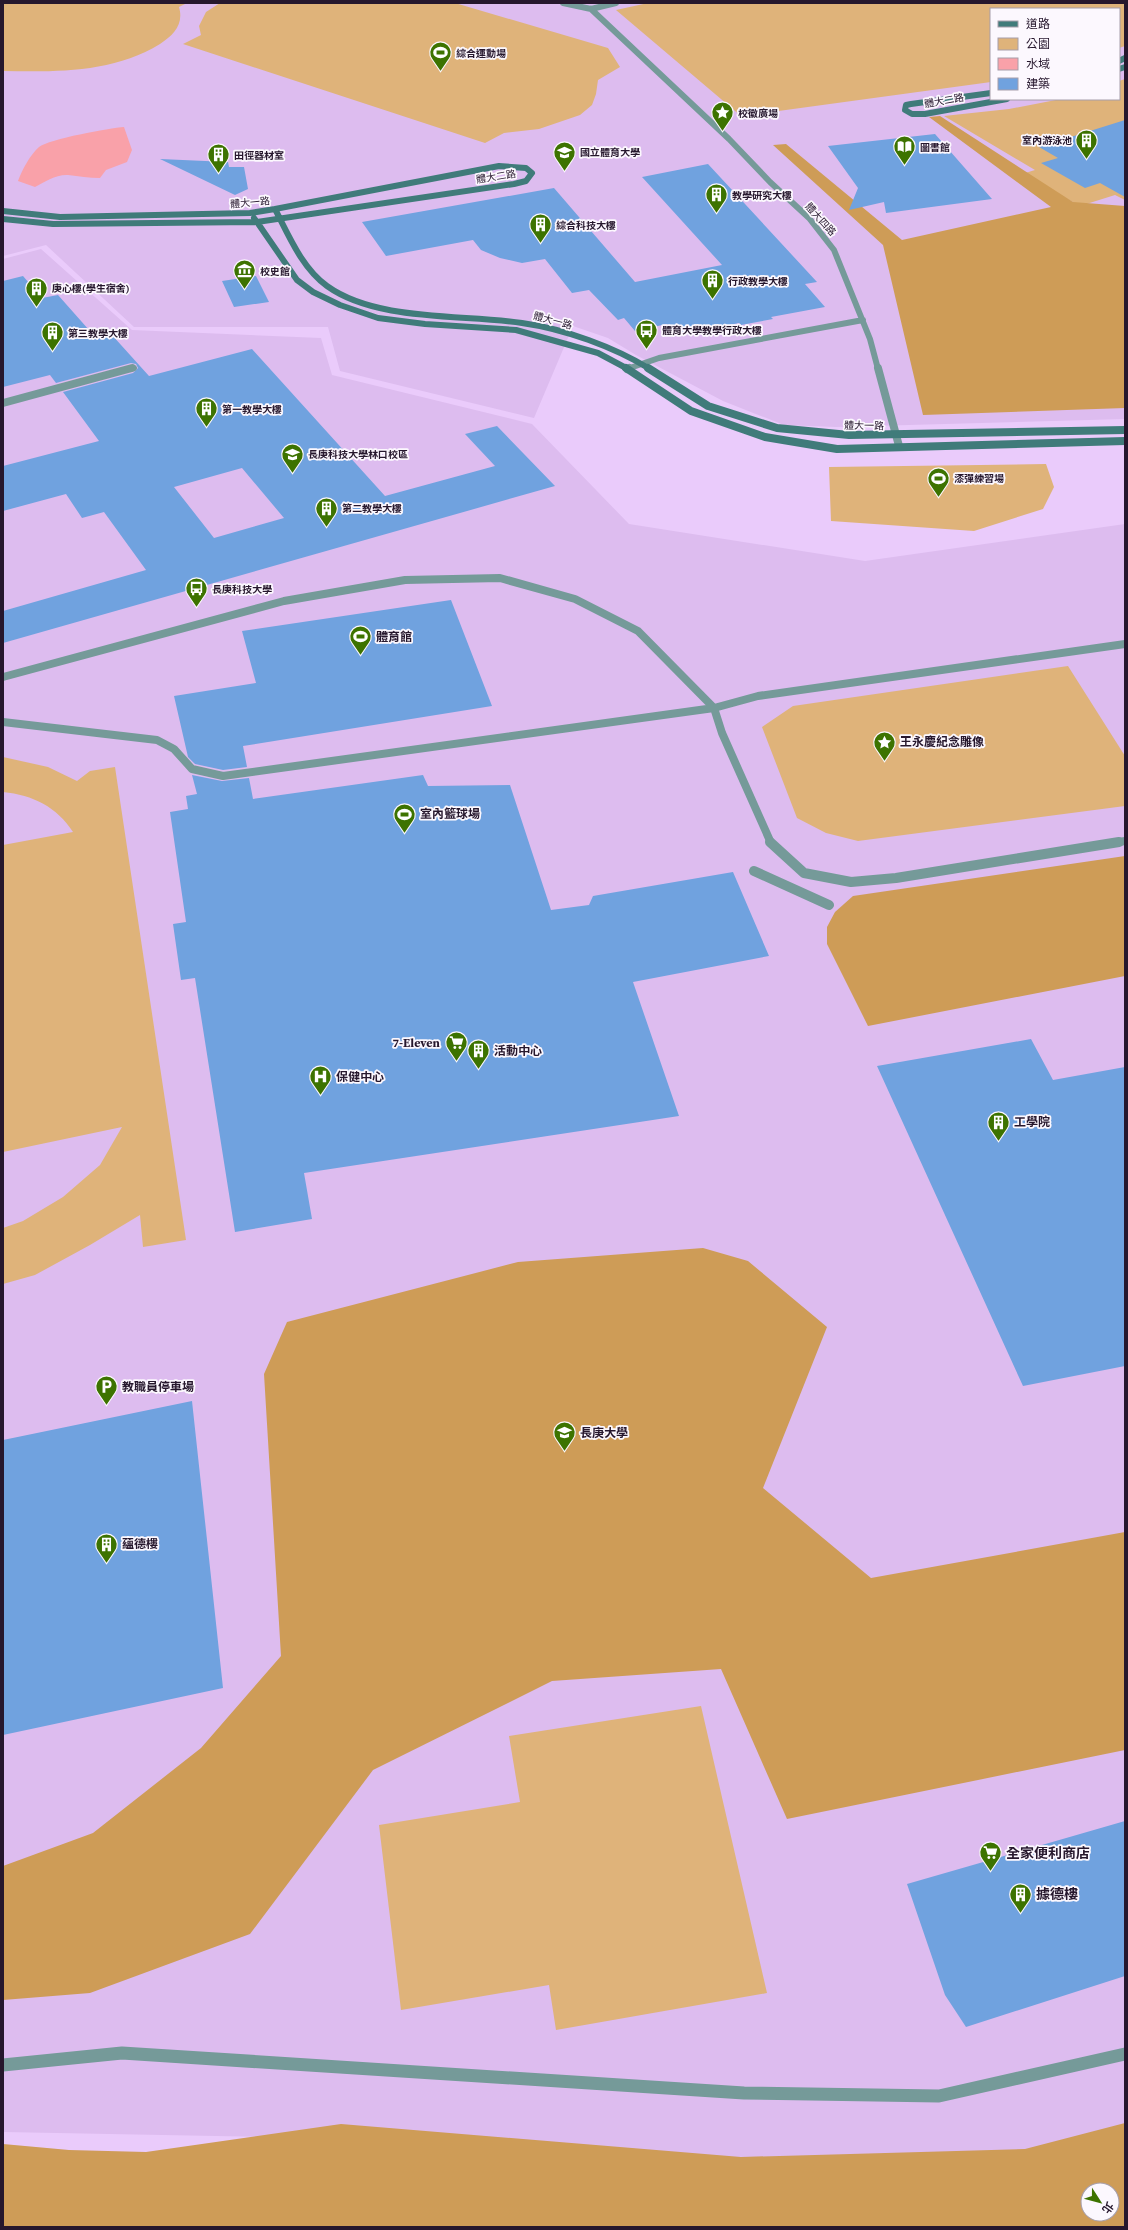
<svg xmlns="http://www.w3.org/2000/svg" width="1128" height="2230" font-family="'Source Serif 4','Noto Sans TC',serif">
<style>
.built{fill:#ddbcef;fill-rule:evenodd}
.green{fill:#dfb37a}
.forest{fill:#ce9c57;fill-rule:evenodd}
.water{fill:#f9a1a9}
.building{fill:#70a2df;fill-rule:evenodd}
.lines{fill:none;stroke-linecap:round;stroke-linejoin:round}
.street-far3{stroke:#759a99;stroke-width:6}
.street-far2{stroke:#759a99;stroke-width:8}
.street-far1{stroke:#759a99;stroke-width:10}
.street{stroke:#759a99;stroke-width:13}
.secondary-far1{stroke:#407b7a;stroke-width:6}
.secondary{stroke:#407b7a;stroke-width:8}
.labels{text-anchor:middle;stroke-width:3.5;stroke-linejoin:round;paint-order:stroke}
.far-poi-label{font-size:10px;font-weight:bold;fill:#26172d;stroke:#fcf8fe;text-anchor:start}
.far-street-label{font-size:10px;fill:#26172d;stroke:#fcf8fe}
.poi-label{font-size:12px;font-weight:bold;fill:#26172d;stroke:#fcf8fe;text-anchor:start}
.near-poi-label{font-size:14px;font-weight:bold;fill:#26172d;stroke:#fcf8fe;text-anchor:start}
</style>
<rect width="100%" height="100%" fill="#eacbfb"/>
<path class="built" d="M3,3h1122v416l-289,8 -52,-2 -61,-24 -87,-46 -28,-17 -35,-12 -39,92 -194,-47 -12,-44h-194l-88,-82 -43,11zM991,9h128v90h-128z
M41,249l91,81 189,8 11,37 200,49 97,100 236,37 260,-37v1609l-168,41 -633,-36 -321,-6v-1873z"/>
<path class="green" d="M3,3h184l-8,4c5,17 -5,28 -19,37 -47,29 -104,28 -157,27z
M220,3h235l153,45 12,19 -22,13 -2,14 -4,11 -12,10 -41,14 -35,4 -19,10 -302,-99 18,-9 -2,-9 7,-14z
M648,3h477v43l-6,2v-39h-128v73l-250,34 -125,-106z
M1125,79v121l-10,-5 -35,11 -58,-32 13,-4 -91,-54 65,-7 52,-10h58v-18z
M1046,464l8,23 -11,22 -69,22 -143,-10 -2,-54z
M1068,666l57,90v50l-267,35 -32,-8 -29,-15 -35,-91 31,-21z
M3,757l45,10 29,14 13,-10 25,-4 71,473 -43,7 -3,-32 -50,30 -55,30 -32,9v-56l20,-7 40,-24 37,-32 22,-38 -119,25v-307l70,-13c-16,-25 -40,-37 -70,-40z
M701,1706l66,287 -211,37 -7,-45 -148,25 -22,-185 141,-23 -11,-66z"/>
<path class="forest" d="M940,116l133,86 52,4v202l-202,7 -40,-170 -110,-100 13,-1 116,96 149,-33 -122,-90z
M1125,856v120l-257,50 -41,-82v-17l8,-15 18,-16z
M703,1248l45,13 79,66 -64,161 108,90 254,-46v218l-338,69 -66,-150 -169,12 -179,89 -123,164 -160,59 -87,7v-134l90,-33 108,-85 80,-92 -17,-282 23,-52 231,-60z
M1125,2123v104h-1122v-83l66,6 77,2 195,-28 400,33 284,-8zM1088,2190h24v24h-24z"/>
<path class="water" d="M124,127l8,23 -5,12 -21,8 -6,8c-11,0 -21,-2 -32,-3 -11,-1 -24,7 -33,12l-17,-6c4,-11 12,-26 21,-34 10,-8 71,-19 85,-20z"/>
<path class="building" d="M1125,120v77l-25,-14 -15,5 -44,-25 17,-5 -19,-11z
M935,134l57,65 -106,14 -2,-11 -35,8 9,-22 -30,-42z
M160,159l68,3 1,5h15l4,22 -13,6z
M708,164l109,118 -12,2 20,23 -54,10 2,2 -32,6 -2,-2 -61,13 -11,-12 -32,7 -11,-13 -6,2 -29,-30 -17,3 -27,-34 -23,4 -22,-5 -19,-8 -8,-10 -87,16 -24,-34 192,-34 81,94 87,-17 -80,-88z
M23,276l19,22 16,-3 39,44 15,-4 37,41 103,-27 133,147 110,-30 -30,-32 32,-8 58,60 -552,157v-32l143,-41 -42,-58 -22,6 -16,-24 -63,17v-45l96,-25 -36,-49 70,-19 5,-5 -2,-4 -5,-1 -75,20 -6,-8 -47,12v-106zM242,468l42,50 -70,20 -40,-51z
M256,276l13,26 -35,5 -12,-26z
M451,600l41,106 -249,40 4,21 -24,3 -28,-6 -7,-7 -14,-61 82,-13 -14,-52z
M192,775l30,6 27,-3 4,21 170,-24 5,11 82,-1 41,125 38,-5 4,-9 140,-24 36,84 -136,26 46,134 -375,57 8,46 -77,13 -40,-254 -14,2 -8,-56 13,-2 -16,-110 18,-3 -2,-13 11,-2z
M1031,1039l22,41 72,-13v299l-102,20 -146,-320z
M192,1401l31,287 -220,47v-295z
M1125,1821v155l-159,51 -21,-32 -38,-111z"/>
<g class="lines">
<path class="street-far3" d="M563,3l28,6 25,-6
M591,9l138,130 41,43 39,36 25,32 36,89 8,30
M128,369l6,-1
M627,369l32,-11 204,-38"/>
<path class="street-far2" d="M878,368l21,78
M627,369l2,-1
M3,403l129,-35
M3,677l281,-76 121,-21 95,-2 75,21 63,32 76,77 8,25 49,110
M3,722l154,18 17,9 18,20 31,7 491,-68 44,-12 367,-52
M1113,843l12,-2"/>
<path class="street-far1" d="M770,842l34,31 47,9 45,-4 223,-36
M754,871l75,34"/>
<path class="street" d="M3,2065l119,-12 622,40 195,3 186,-42"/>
<path class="secondary-far1" d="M1119,61l6,-3
M1119,69l6,-2
M991,93l-80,11 -5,1 -1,5 7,4h13l82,-15
M3,211l57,6 190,-4 25,-4c14,27 27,59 52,77 50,36 137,28 195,37 43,6 92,24 128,46
M254,218l3,4 257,-38 12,-3 6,-8 -6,-5 -27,-2 -224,43
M3,219l50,5 204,-2 40,58 16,12 27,13 38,13 47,6 91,6 82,23 30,16"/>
<path class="secondary" d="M626,368l65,43 74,26 72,12 288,-8
M648,368l60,38 69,22 72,7 276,-5"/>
</g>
<defs>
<symbol id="stadium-pin" viewBox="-11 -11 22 30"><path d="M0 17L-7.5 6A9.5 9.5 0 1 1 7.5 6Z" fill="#3d7300" stroke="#fcf8fe"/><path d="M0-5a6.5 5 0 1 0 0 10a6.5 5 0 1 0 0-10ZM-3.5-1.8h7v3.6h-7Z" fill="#fff"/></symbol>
<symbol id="sight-pin" viewBox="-11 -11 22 30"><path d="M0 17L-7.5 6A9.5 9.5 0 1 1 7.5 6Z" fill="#3d7300" stroke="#fcf8fe"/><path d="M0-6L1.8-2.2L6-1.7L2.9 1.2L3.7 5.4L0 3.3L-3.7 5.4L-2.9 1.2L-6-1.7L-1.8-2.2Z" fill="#fff"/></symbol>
<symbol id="building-pin" viewBox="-11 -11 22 30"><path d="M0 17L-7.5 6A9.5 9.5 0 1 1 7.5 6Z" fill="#3d7300" stroke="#fcf8fe"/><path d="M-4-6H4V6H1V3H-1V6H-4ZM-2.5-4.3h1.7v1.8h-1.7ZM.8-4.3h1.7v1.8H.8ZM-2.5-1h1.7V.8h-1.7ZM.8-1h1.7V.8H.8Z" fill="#fff"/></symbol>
<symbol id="library-pin" viewBox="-11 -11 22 30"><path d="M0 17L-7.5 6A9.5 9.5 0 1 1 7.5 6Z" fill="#3d7300" stroke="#fcf8fe"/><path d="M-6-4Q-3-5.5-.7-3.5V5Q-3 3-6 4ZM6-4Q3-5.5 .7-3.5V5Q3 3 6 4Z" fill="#fff"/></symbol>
<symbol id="school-pin" viewBox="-11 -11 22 30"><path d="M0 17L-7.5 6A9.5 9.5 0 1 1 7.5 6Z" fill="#3d7300" stroke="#fcf8fe"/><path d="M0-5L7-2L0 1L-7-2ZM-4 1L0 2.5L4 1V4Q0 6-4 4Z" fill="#fff"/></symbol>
<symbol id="museum-pin" viewBox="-11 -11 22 30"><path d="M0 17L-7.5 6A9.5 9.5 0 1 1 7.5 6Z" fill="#3d7300" stroke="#fcf8fe"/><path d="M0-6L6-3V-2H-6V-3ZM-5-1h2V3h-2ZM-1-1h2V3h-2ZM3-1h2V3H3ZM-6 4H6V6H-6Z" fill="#fff"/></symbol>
<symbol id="bus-pin" viewBox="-11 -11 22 30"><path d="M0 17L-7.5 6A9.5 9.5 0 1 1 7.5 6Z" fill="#3d7300" stroke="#fcf8fe"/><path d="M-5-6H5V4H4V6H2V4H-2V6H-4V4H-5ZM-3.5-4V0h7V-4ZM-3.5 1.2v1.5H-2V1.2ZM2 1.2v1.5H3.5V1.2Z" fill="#fff"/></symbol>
<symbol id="university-pin" viewBox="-11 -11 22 30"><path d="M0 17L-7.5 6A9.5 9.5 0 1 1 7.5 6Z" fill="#3d7300" stroke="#fcf8fe"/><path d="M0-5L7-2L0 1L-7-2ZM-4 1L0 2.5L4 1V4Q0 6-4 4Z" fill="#fff"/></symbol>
<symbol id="supermarket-pin" viewBox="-11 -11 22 30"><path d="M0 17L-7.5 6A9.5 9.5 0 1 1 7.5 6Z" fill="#3d7300" stroke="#fcf8fe"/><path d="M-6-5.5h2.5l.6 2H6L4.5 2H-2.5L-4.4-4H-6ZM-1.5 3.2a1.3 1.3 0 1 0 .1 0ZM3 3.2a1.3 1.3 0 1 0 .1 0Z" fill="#fff"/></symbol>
<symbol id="hospital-pin" viewBox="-11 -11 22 30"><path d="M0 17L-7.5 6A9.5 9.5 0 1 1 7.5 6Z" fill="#3d7300" stroke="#fcf8fe"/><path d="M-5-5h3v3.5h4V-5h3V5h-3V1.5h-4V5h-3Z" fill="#fff"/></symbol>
<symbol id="parking-pin" viewBox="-11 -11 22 30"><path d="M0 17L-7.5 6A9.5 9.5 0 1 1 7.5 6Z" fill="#3d7300" stroke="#fcf8fe"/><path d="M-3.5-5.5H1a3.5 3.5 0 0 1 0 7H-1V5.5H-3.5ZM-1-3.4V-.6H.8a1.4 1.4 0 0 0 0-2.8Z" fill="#fff"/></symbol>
</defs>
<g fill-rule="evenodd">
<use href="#stadium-pin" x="428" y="40" width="25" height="34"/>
<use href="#sight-pin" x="710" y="100" width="25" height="34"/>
<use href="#building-pin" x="1074" y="128" width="25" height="34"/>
<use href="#library-pin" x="892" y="134" width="25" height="34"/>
<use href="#school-pin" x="552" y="140" width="25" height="34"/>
<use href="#building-pin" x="206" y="142" width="25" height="34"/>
<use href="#building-pin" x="704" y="182" width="25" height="34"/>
<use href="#building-pin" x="528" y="212" width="25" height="34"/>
<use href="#museum-pin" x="232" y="258" width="25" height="34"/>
<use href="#building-pin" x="700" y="268" width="25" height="34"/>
<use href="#building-pin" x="24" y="276" width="25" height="34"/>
<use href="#bus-pin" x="634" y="318" width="25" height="34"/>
<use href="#building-pin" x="40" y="320" width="25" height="34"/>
<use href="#building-pin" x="194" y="396" width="25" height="34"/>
<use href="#university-pin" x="280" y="442" width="25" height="34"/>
<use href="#stadium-pin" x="926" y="466" width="25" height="34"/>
<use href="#building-pin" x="314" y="496" width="25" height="34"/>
<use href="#bus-pin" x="184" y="576" width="25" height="34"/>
<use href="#stadium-pin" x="348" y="624" width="25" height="34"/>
<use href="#sight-pin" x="872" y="730" width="25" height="34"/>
<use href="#stadium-pin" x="392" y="802" width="25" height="34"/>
<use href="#supermarket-pin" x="444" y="1030" width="25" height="34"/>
<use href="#building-pin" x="466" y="1038" width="25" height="34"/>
<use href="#hospital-pin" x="308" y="1064" width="25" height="34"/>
<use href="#building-pin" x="986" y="1110" width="25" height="34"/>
<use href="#parking-pin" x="94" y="1374" width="25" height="34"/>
<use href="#university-pin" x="552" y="1420" width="25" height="34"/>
<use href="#building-pin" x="94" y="1532" width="25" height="34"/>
<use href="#supermarket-pin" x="978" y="1840" width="25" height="34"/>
<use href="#building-pin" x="1008" y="1882" width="25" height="34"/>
</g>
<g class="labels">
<g class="far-poi-label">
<text x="456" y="57">綜合運動場</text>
<text x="738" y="117">校徽廣場</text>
<text x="1072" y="144" text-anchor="end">室內游泳池</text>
<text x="920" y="151">圖書館</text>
<text x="580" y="156">國立體育大學</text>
<text x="234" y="159">田徑器材室</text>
<text x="732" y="199">教學研究大樓</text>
<text x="556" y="229">綜合科技大樓</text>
<text x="260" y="275">校史館</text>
<text x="728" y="285">行政教學大樓</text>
<text x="52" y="292">庚心樓(學生宿舍)</text>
<text x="662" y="334">體育大學教學行政大樓</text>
<text x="68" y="337">第三教學大樓</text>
<text x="222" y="413">第一教學大樓</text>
<text x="308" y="458">長庚科技大學林口校區</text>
<text x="954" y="482">漆彈練習場</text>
<text x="342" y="512">第二教學大樓</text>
<text x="212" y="593">長庚科技大學</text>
</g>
<g class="far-street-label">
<text transform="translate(944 100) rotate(-10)" y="4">體大二路</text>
<text transform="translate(496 176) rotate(-9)" y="4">體大二路</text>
<text transform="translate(250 202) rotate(-5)" y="4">體大一路</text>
<text transform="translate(821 219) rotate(48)" y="4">體大四路</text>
<text transform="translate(553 320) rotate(15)" y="4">體大一路</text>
<text transform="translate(864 425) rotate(1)" y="4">體大一路</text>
</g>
<g class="poi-label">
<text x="376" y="641">體育館</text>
<text x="900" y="746">王永慶紀念雕像</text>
<text x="420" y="818">室內籃球場</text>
<text x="440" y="1047" text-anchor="end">7-Eleven</text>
<text x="494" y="1055">活動中心</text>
<text x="336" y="1081">保健中心</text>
<text x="1014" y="1126">工學院</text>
<text x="122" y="1391">教職員停車場</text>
<text x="580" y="1437">長庚大學</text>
<text x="122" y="1548">蘊德樓</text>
</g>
<g class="near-poi-label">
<text x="1006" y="1858">全家便利商店</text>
<text x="1036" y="1899">據德樓</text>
</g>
</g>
<rect width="1128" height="2230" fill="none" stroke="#26172d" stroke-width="8"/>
<rect x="990" y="8" width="130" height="92" fill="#fcf8fe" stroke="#a69eaa"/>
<rect x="998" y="21" width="20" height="6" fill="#407b7a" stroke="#a69eaa"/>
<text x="1026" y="28" font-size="12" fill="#26172d">道路</text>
<rect x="998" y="38" width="20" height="12" fill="#dfb37a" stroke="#a69eaa"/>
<text x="1026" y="48" font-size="12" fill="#26172d">公園</text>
<rect x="998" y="58" width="20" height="12" fill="#f9a1a9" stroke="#a69eaa"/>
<text x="1026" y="68" font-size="12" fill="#26172d">水域</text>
<rect x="998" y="78" width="20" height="12" fill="#70a2df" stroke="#a69eaa"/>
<text x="1026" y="88" font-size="12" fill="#26172d">建築</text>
<g transform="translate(1100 2202) rotate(126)"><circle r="19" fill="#fcf8fe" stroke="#a69eaa"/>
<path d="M0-3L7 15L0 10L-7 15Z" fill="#3d7300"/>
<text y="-6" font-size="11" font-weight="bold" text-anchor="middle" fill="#26172d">北</text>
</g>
</svg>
